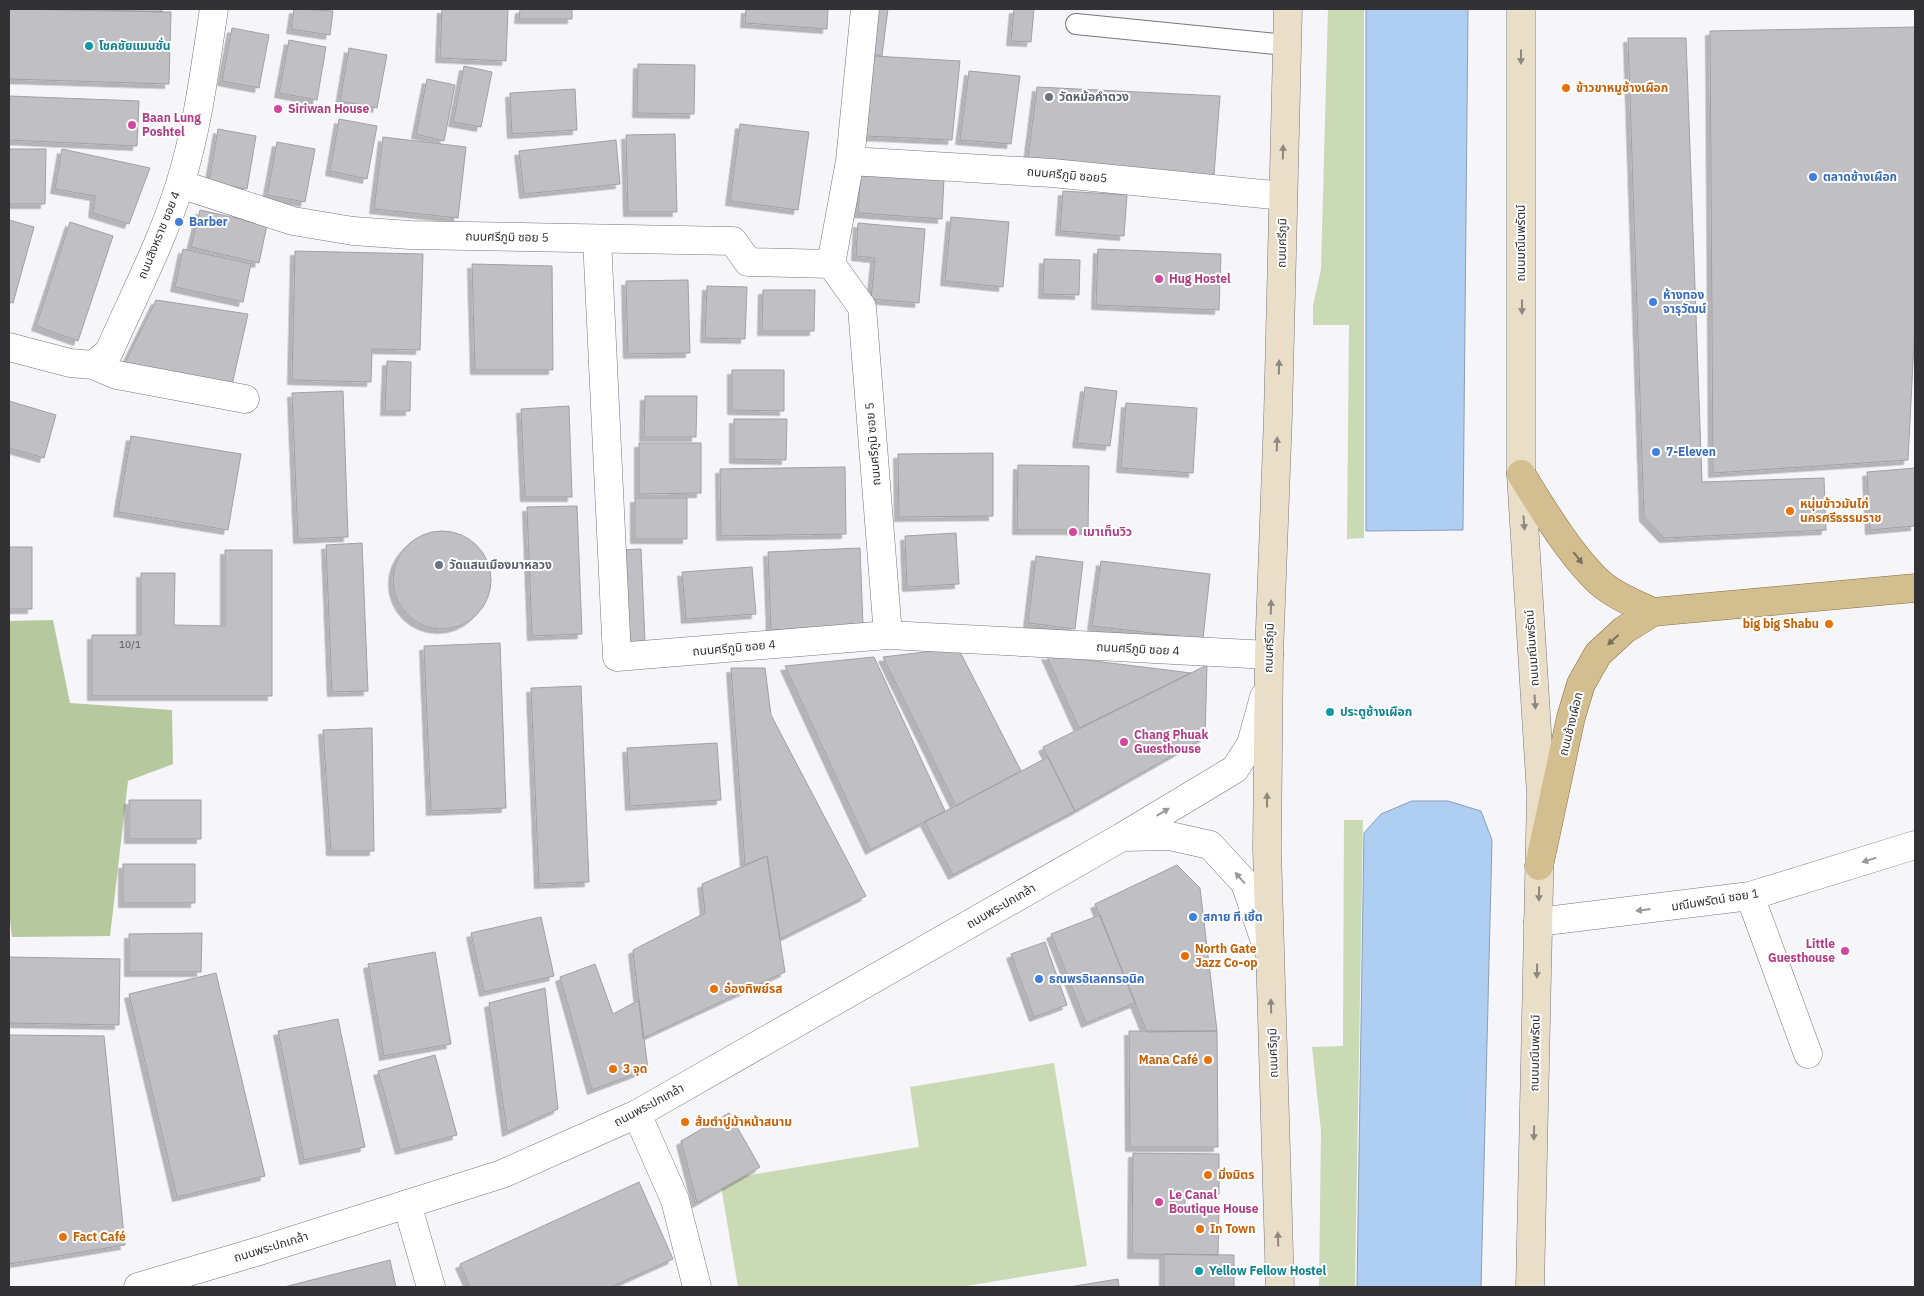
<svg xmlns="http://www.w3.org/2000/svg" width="1924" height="1296" font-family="'IBM Plex Sans','Noto Sans Thai',sans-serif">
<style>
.green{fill:#c9dab5}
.forest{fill:#b5c89e}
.water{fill:#aecef2;stroke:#899fb9}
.building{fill:#bfbfc4;stroke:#a1a0a5;filter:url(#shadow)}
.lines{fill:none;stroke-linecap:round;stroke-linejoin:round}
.service-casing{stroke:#77777b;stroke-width:22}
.minor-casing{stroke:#77777b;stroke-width:29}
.tertiary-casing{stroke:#77777b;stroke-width:29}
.secondary-casing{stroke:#77777b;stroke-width:29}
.primary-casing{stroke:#88703e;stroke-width:29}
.service{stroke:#fff;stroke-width:20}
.minor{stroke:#fff;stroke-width:28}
.tertiary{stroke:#fff;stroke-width:28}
.secondary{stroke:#e9dec7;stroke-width:28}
.primary{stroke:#d3be8f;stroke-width:28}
.oneway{fill:#8e887e}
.oneway2{fill:#7a715d}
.oneway3{fill:#98989a}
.culture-dot{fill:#0f9aa8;stroke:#fff;stroke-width:2}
.food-dot{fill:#e8710a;stroke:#fff;stroke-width:2}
.worship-dot{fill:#6b7280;stroke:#fff;stroke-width:2}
.hotel-dot{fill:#d1479c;stroke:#fff;stroke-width:2}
.shop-dot{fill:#3f7fe0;stroke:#fff;stroke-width:2}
.labels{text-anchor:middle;stroke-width:4;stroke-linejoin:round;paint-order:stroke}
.number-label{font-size:10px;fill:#555558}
.culture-label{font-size:12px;font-weight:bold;fill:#0d838f;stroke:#fff;text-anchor:start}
.food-label{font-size:12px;font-weight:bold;fill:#c56008;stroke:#fff;text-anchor:start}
.worship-label{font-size:12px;font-weight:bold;fill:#5b616d;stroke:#fff;text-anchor:start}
.hotel-label{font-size:12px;font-weight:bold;fill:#b23c85;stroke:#fff;text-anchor:start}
.street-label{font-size:12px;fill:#323234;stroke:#fff}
.shop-label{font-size:12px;font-weight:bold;fill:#366cbe;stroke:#fff;text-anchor:start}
</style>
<defs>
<filter id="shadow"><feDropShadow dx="-4.5" dy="4.5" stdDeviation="0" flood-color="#0004"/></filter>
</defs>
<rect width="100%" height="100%" fill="#f5f5fa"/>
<path class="green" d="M1328,9h36v529l-17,1 2,-214h-36v-19l8,-37z
M1344,820h19l-8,467h-36l2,-156 -9,-84 31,-1z
M1054,1063l33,203 -127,21h-222l-18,-107 199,-33 -9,-60z"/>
<path class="forest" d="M53,620l17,83 102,7 1,54 -45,17 -18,155 -98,1 -3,-25v-291z"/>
<path class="water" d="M1366,9h102l-5,521 -97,1z
M1412,801h36l33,10 11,29 -11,447h-124l7,-454 17,-19z"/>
<path class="building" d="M9,9l162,3 -2,72 -160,-5z
M66,9h96v3z
M294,9l39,2 -3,24 -39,-6z
M442,9h66l-2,52 -66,-3z
M520,9h52v10h-53z
M746,9h82l-1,20 -82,-6z
M871,9h17l-6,47 -16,-3z
M1014,9h20l-3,33 -20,-1z
M1915,27v296l-7,137 -195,13 -3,-442z
M232,28l37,7 -10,53 -37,-7z
M1628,38h58l16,444 122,-4 2,52 -162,8 -20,-21z
M289,40l37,7 -9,53 -38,-7z
M349,48l38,7 -10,53 -37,-7z
M874,56l86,5 -8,79 -86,-4z
M638,64l57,1 -1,49 -57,-1z
M464,66l28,6 -11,55 -28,-5z
M969,71l51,5 -9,68 -51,-4z
M427,79l28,6 -11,56 -28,-7z
M1037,87l183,9 -6,79 -187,-10z
M575,89l2,41 -65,4 -2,-41z
M9,96l130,5 -2,45 -128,-6z
M339,119l38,7 -10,53 -37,-8z
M740,124l69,8 -11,78 -68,-9z
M218,129l38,7 -9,53 -38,-7z
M675,134l2,78h-49l-2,-77z
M383,137l83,10 -8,71 -84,-9z
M616,140l4,44 -96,10 -5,-43z
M277,142l38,7 -10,53 -38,-7z
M9,149h37l-1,55h-36z
M62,149l88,19 -21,56 -36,-11 2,-17 -40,-7z
M861,172l83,6 -2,41 -84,-6z
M1063,191l64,4 -3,41 -64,-5z
M200,210l67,15 -8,38 -68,-16z
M951,217l58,5 -6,65 -58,-6z
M9,220l25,7 -21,76 -4,-1z
M70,222l43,14 -35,105 -42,-15z
M858,223l67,6 -6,74 -48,-4 4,-41 -19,-2z
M183,249l68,15 -8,38 -68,-15z
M1098,249l123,5 -2,56 -123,-5z
M295,251l128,3 -3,96 -48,-1 -1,33 -79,-2z
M1044,259l36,1 -1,35 -36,-1z
M472,264l80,2 1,104h-78z
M688,280l2,73 -62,1 -2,-73z
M707,286l40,1 -2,52 -40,-1z
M763,290h52l-1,41h-52z
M156,300l92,14 -16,71 -109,-18z
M387,361l24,1 -1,49h-25z
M732,370h52v41l-52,-1z
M1085,387l32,4 -7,55 -33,-3z
M343,391l5,146 -50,2 -6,-146z
M645,396h52l-1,41h-52z
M9,401l47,14 -12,43 -35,-10z
M1126,403l71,5 -4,65 -72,-5z
M569,406l3,91h-47l-4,-88z
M734,419h53l-1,41 -52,-1z
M131,436l110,18 -13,76 -110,-18z
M639,443h62v50l-62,1z
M993,453v63l-94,1 -1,-63z
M1018,465l71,1 -1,64h-71z
M845,467l1,67 -125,2 -1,-67z
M1915,468v58l-45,4 -3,-58z
M635,498h52v41h-52z
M577,506l5,128 -50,2 -5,-129z
M393 580a49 49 0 1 1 98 0a49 49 0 1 1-98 0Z
M956,533l3,51 -52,3 -2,-51z
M362,543l6,148 -36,1 -6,-147z
M9,547h23v62h-23z
M860,548l3,78 -92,4 -3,-78z
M641,549l4,93 -21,1 -5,-93z
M225,550h47v146h-180v-61h49v-62h34l-1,52 51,1z
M1036,556l47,6 -8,67 -47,-6z
M1101,561l109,13 -7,65 -111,-13z
M752,567l4,47 -70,5 -4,-47z
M500,643l6,165 -75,3 -7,-165z
M958,648l63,123 -65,35 -73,-149z
M1046,655l145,18 -112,55z
M874,657l71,154 -75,39 -85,-184z
M1207,665l-2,72 -130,74 -32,-64z
M731,668h34l6,47 95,181 -86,43 -13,-83 -22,9z
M581,686l8,196 -50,2 -8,-196z
M372,728l2,123h-43l-8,-121z
M717,743l4,57 -91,6 -3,-58z
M1048,757l27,54 -122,64 -28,-53z
M129,800h72v39h-72z
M767,856l18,116 -142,66 -10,-88 72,-37 -3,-29z
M123,864h72v39h-72z
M1177,865l23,23 17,143 -70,1 -52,-128z
M1100,915l35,88 -49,20 -35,-89z
M541,917l13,59 -70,16 -13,-59z
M202,933l-1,39h-72v-38z
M1045,942l22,63 -33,12 -23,-63z
M435,952l16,92 -67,12 -16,-92z
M9,957l111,2 -1,66 -110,-2z
M595,964l18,50 26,-14 9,69 -56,21 -32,-113z
M216,973l49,203 -88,21 -48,-203z
M545,988l13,121 -51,23 -18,-129z
M338,1019l27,128 -61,13 -26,-129z
M1129,1031h88l1,116h-88z
M9,1035l95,1 21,209 -116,19z
M435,1055l22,80 -57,15 -22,-79z
M729,1113l31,54 -63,36 -16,-62z
M1133,1153l86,1v40l-34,1v14h34l-1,46 -86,-1z
M639,1182l34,77 -62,28h-141l-10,-23z
M1164,1254l70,1v32h-70z
M390,1260l6,27h-112z
M1118,1279l1,8h-50z"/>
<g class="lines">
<defs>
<path id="service" d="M1076,24l210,21"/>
<path id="minor" d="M865,9l-15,152 -19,103 31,43 26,328
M850,161l202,12 231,23
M180,184l113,37 60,10 57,4 323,6 15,21 83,2
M597,239l20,418 271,-22 381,20
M9,347l61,16 23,2 16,-13c24,-55 53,-110 71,-168 18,-57 25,-117 34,-175
M93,365l24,10 128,24
M1750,896l58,158
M1538,922l212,-26 165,-51
M637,1114l38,86 22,87
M407,1204l24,83"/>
<path id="tertiary" d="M1123,837l47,-1 40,9 35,38 22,64
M138,1287l118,-35 246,-78 135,-60 485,-277 113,-68 16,-25 13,-47"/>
<path id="secondary" d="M1521,9v465l20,321 -11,492
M1280,1287l-13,-438 2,-194 9,-239 10,-407"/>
<path id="primary" d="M1521,474c22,35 44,73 73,103 16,17 39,26 59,35
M1539,866l32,-149 10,-33 17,-30 26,-24 29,-18 262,-24"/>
</defs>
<use href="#service" class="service-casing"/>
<use href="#minor" class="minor-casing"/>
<use href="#tertiary" class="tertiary-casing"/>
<use href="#secondary" class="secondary-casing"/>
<use href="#primary" class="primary-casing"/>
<use href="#service" class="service"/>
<use href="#minor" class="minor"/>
<use href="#tertiary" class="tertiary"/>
<use href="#secondary" class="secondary"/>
<use href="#primary" class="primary"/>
</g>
<defs><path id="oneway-solid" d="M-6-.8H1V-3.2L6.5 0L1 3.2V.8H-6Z" transform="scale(1.25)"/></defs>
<g class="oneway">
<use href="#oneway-solid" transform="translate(1521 57) rotate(90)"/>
<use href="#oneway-solid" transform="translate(1283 152) rotate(-89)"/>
<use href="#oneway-solid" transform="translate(1522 307) rotate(90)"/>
<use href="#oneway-solid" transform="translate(1279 367) rotate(-89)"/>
<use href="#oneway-solid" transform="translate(1277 444) rotate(-88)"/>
<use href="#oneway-solid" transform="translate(1524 523) rotate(86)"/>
<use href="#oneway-solid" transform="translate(1271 607) rotate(-88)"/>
<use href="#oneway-solid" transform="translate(1535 702) rotate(86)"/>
<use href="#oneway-solid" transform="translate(1267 800) rotate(-90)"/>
<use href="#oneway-solid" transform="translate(1539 894) rotate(91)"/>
<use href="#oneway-solid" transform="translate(1537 971) rotate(91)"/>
<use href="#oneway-solid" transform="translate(1271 1006) rotate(-92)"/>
<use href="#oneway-solid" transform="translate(1534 1133) rotate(91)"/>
<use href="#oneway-solid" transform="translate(1278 1239) rotate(-92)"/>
</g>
<g class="oneway2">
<use href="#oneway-solid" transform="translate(1578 558) rotate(52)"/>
<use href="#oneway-solid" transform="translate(1613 640) rotate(137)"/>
</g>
<g class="oneway3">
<use href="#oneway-solid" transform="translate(1163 812) rotate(-31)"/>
<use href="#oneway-solid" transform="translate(1869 860) rotate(163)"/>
<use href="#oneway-solid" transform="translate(1240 878) rotate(-131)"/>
<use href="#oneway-solid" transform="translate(1643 910) rotate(173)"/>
</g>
<g class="culture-dot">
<circle cx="89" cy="46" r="5"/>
<circle cx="1330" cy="712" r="5"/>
<circle cx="1199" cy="1271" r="5"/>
</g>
<g class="food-dot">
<circle cx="1566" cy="88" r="5"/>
<circle cx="1790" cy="511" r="5"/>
<circle cx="1829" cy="624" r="5"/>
<circle cx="1185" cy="956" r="5"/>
<circle cx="714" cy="989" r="5"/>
<circle cx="1208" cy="1060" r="5"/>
<circle cx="613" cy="1069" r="5"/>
<circle cx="685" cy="1122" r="5"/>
<circle cx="1208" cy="1175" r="5"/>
<circle cx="1200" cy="1229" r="5"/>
<circle cx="63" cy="1237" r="5"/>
</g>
<g class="worship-dot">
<circle cx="1049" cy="97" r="5"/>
<circle cx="439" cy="565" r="5"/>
</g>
<g class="hotel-dot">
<circle cx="278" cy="109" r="5"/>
<circle cx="132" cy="125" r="5"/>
<circle cx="1159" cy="279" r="5"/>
<circle cx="1073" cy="532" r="5"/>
<circle cx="1124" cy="742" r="5"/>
<circle cx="1845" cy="951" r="5"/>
<circle cx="1159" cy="1202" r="5"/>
</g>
<g class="shop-dot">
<circle cx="1813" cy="177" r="5"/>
<circle cx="179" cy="222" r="5"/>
<circle cx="1653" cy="302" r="5"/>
<circle cx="1656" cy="452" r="5"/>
<circle cx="1193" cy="917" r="5"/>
<circle cx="1039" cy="979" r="5"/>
</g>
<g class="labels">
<g class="number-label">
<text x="130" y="648">10/1</text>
</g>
<g class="culture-label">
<text x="99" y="50">โชคชัยแมนชั่น</text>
<text x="1340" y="716">ประตูช้างเผือก</text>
<text x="1209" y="1275">Yellow Fellow Hostel</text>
</g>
<g class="food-label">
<text x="1576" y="92">ข้าวขาหมูช้างเผือก</text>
<text x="1800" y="508">หนุ่มข้าวมันไก่<tspan x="1800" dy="14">นครศรีธรรมราช</tspan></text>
<text x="1819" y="628" text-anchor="end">big big Shabu</text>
<text x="1195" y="953">North Gate<tspan x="1195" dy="14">Jazz Co-op</tspan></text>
<text x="724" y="993">อ๋องทิพย์รส</text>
<text x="1198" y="1064" text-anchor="end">Mana Café</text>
<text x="623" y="1073">3 จุด</text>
<text x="695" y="1126">ส้มตำปูม้าหน้าสนาม</text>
<text x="1218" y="1179">มิ่งมิตร</text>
<text x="1210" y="1233">In Town</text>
<text x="73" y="1241">Fact Café</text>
</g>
<g class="worship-label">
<text x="1059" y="101">วัดหม้อคำตวง</text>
<text x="449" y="569">วัดแสนเมืองมาหลวง</text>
</g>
<g class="hotel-label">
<text x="288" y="113">Siriwan House</text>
<text x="142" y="122">Baan Lung<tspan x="142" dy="14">Poshtel</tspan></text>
<text x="1169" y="283">Hug Hostel</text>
<text x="1083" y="536">เมาเท็นวิว</text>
<text x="1134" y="739">Chang Phuak<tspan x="1134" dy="14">Guesthouse</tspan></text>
<text x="1835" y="948" text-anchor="end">Little<tspan x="1835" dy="14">Guesthouse</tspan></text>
<text x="1169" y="1199">Le Canal<tspan x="1169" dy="14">Boutique House</tspan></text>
</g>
<g class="street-label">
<text transform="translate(1067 175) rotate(5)" y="4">ถนนศรีภูมิ ซอย5</text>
<text transform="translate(159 235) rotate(-68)" y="4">ถนนสิงหราช ซอย 4</text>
<text transform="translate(507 237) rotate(1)" y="4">ถนนศรีภูมิ ซอย 5</text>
<text transform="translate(1282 243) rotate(-89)" y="4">ถนนศรีภูมิ</text>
<text transform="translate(1521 243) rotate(-90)" y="4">ถนนมณีนพรัตน์</text>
<text transform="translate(873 444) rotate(-95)" y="4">ถนนศรีภูมิ ซอย 5</text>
<text transform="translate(734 648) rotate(-5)" y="4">ถนนศรีภูมิ ซอย 4</text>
<text transform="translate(1269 648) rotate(-88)" y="4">ถนนศรีภูมิ</text>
<text transform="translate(1532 648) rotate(-94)" y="4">ถนนมณีนพรัตน์</text>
<text transform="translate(1138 649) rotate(3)" y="4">ถนนศรีภูมิ ซอย 4</text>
<text transform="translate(1571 724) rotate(-76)" y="4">ถนนช้างเผือก</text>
<text transform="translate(1715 900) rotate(-9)" y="4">มณีนพรัตน์ ซอย 1</text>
<text transform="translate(1001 906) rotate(-30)" y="4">ถนนพระปกเกล้า</text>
<text transform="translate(1273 1053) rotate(-92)" y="4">ถนนศรีภูมิ</text>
<text transform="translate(1535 1053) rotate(-89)" y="4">ถนนมณีนพรัตน์</text>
<text transform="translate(649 1105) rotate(-28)" y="4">ถนนพระปกเกล้า</text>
<text transform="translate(271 1247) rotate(-17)" y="4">ถนนพระปกเกล้า</text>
</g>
<g class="shop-label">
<text x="1823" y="181">ตลาดช้างเผือก</text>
<text x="189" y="226">Barber</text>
<text x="1663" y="299">ห้างทอง<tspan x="1663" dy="14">จารุวัฒน์</tspan></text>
<text x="1666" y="456">7-Eleven</text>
<text x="1203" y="921">สกาย ที เชิ้ต</text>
<text x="1049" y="983">ธณพรอิเลคทรอนิค</text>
</g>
</g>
<rect width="1924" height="1296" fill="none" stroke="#323234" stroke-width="20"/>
</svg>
